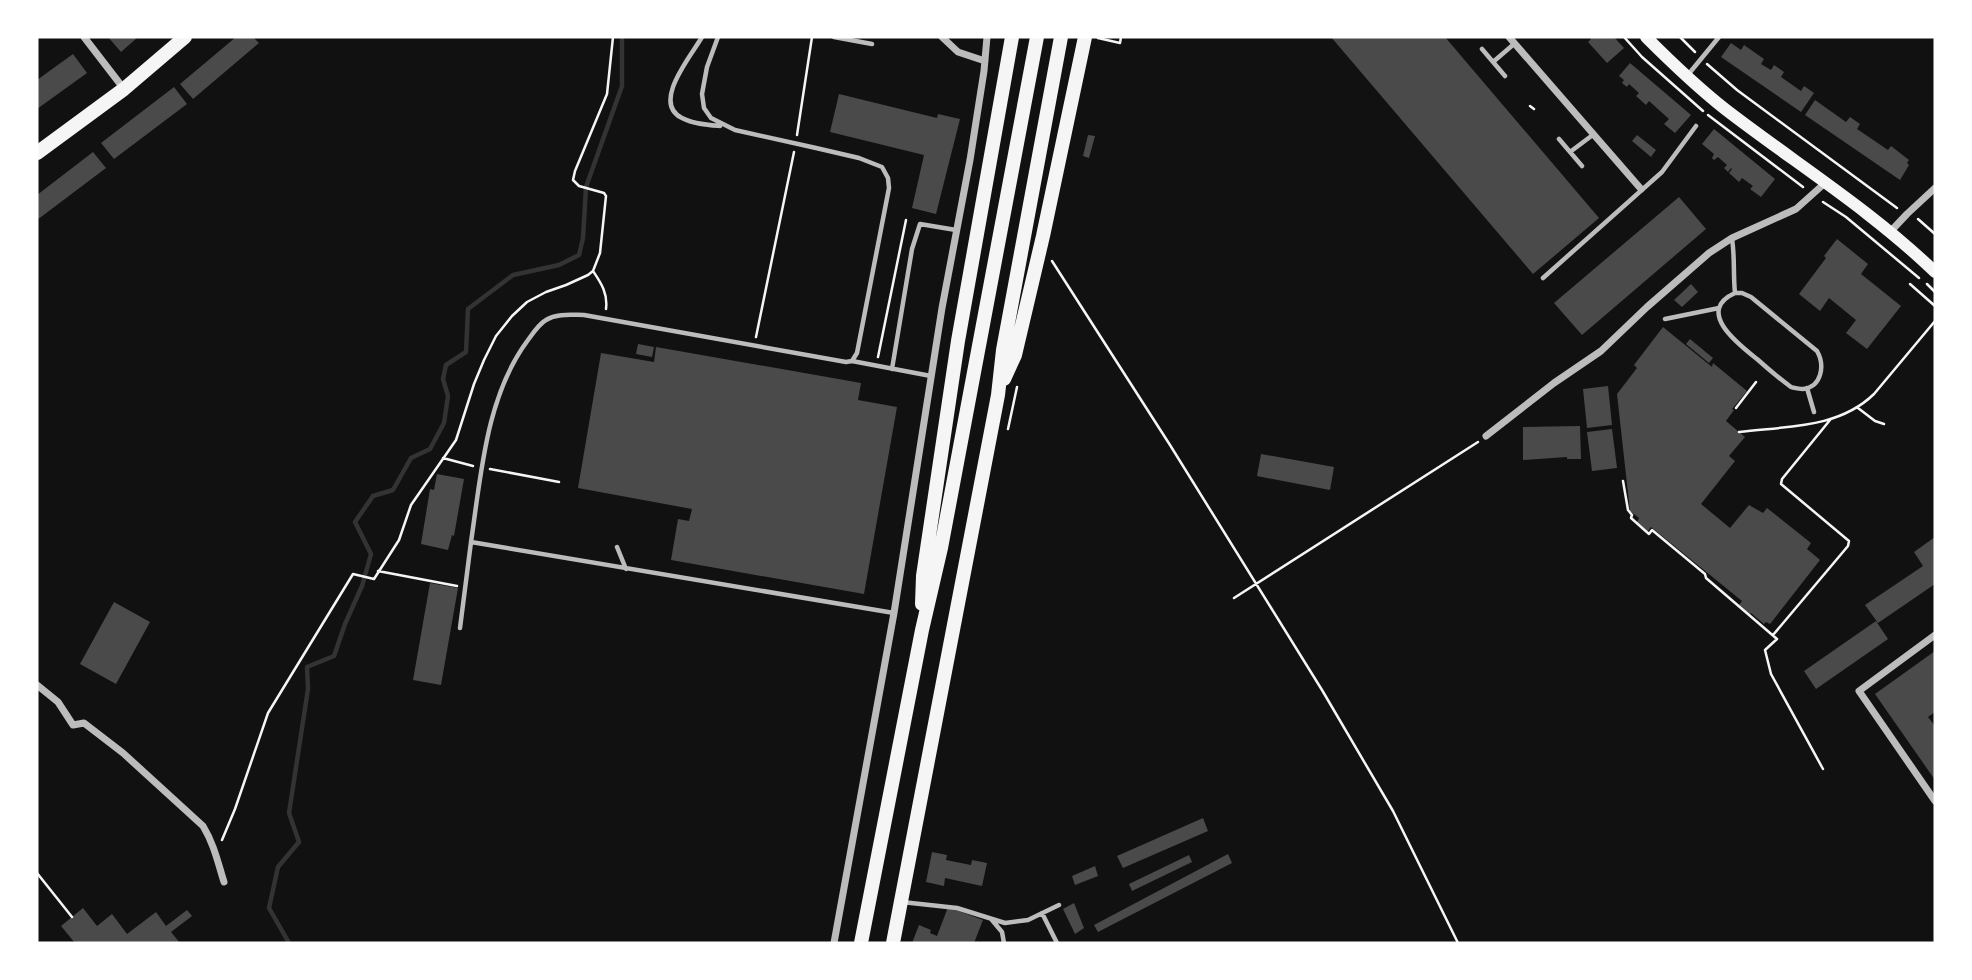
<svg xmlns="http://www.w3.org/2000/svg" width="1972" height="980" font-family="Mulish,sans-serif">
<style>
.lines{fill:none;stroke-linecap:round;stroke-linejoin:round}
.stream{stroke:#333;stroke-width:4.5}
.building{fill:#4a4a4a}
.path{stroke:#f5f5f5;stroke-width:2.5}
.service{stroke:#bcbcbc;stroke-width:4.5}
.minor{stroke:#bcbcbc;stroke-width:7}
.secondary{stroke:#f5f5f5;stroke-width:12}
.primary{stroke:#f5f5f5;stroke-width:14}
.trunk{stroke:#f5f5f5;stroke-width:14}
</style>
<rect width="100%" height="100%" fill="#111"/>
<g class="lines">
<path class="stream" d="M289,943l-20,-35 9,-41 21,-25 -10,-29 19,-124 -1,-22 27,-11 11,-32 17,-38 9,-32 -16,-32 18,-26 20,-6 18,-32 19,-9 14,-26 4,-27 -5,-17 3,-14 20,-13 2,-43 45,-34 46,-10 20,-10 4,-17 3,-51 36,-101v-49"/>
</g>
<path class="building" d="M108,37h30l-17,15z
M236,37h17l6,6 -66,56 -13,-15z
M1331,37h114l154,181 -66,56z
M1589,37h25l10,11 -17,15 -19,-21 3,-3z
M1731,43l10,7 3,-5 20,14 -3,5 10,6 3,-5 10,7 -3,5 20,14 3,-5 10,7 -13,19 -80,-55z
M73,54l14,19 -50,36v-29z
M1630,63l61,52 -16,18 -11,-9 5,-5 -20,-18 -3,4 -10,-9 3,-3 -10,-9 -2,3 -5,-4 2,-3 -5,-4z
M174,87l13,17 -73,55 -13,-16z
M839,94l98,24 1,-4 22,5 -24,95 -24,-6 12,-53 -94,-23z
M1815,100l31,22 4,-5 10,7 -3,5 31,21 3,-4 18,14 -2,3 2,2 -9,15 -95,-65z
M1714,129l61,50 -14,18 -11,-8 3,-3 -11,-8 -3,4 -10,-9 3,-4 -1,-1 -3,4 -4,-4 3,-3 -9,-8 -4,3 -2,-2 2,-4 -12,-10z
M1088,135l7,1 -6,22 -6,-2z
M1637,135l19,15 -5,7 -19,-16z
M93,152l13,16 -69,52v-25z
M1679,197l27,32 -124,106 -28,-32z
M1837,239l31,25 -7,10 40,32 -34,43 -21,-16 10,-13 -27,-22 -9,13 -21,-17 27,-36 -2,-2z
M1691,284l7,8 -16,15 -8,-7z
M1663,327l49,40 1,-4 34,28 -15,18 2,1 -8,11 19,16 -16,19 6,5 -34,43 29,24 19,-23 14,8 4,-5 44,35 -4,6 13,11 -50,64 -4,-2 -2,2 -13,-11 -1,1 -11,-9 3,-4 -91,-74 -3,4 -11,-9 2,-4 -9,-7 -13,-117 20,-26 -3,-3z
M1690,339l23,19 -4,5 -23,-19z
M638,344l16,3 -2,10 -16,-3z
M656,347l205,36 -3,17 39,7 -33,187 -193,-34 7,-41 11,2 3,-12 -114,-21 23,-135 53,9z
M1608,386l4,39 -25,3 -4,-39z
M1580,426l1,33h-14v-2l-44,3v-33z
M1612,429l5,39 -25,3 -5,-39z
M1261,454l73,13 -4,23 -73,-14z
M437,474l27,5 -10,57 -2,-1 -4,15 -27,-6 9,-55 4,1z
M1935,537v47l-57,39 -13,-18 58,-39 -9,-14z
M430,583l28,5 -17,97 -28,-5z
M114,602l36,20 -34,62 -36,-20z
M1876,621l12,18 -72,50 -12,-18z
M1935,651v61l-7,5 7,9v54l-60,-86z
M1203,818l5,13 -85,37 -6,-12z
M932,852l15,3 -1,5 25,5 1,-5 15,3 -5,23 -37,-8 -1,8 -18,-4z
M1228,854l4,9 -134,69 -4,-7z
M1189,855l3,7 -60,29 -3,-7z
M1095,866l3,10 -23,9 -3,-9z
M1074,903l10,25 -9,6 -12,-25z
M948,907l35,13 -9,23h-62l7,-18 12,5 -1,3 7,3z
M83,908l14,18 15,-12 15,20 29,-22 10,14 21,-16 5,6 -21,16 9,11h-105l-14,-17z"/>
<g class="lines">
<path class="path" d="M1624,37l18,20 61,54
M1680,37l15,15
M1098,38l22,5 1,-6
M1707,64l30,26 160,118
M1530,106l4,3
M1708,115l95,72
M797,135l15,-98
M1823,202l23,15 73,61
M1918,219l17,15
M1052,261l118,184 152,245 71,121 65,132
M593,271c8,12 15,22 13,38
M1910,284l25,22
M1927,284l8,8
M756,337l38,-185
M878,357l28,-137
M1736,408l20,-26
M1858,408l17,13 9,3
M1008,429l9,-42
M1739,432c47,-6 99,-3 135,-38l61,-73
M443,458l30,8
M490,469l69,13
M1623,481l5,29 4,5 -1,3 18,16 3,-4 53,44 1,4 71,61 -12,11 6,24 52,95
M378,571l79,15
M1234,598l244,-156
M1773,635l75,-89 1,-5 -68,-57 1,-5 48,-59
M222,840l13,-31 33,-96 85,-139 21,5 25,-39 12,-35 45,-65 18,-56 10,-24 12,-24 16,-20 15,-14 19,-10 20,-7 22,-10 5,-4 7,-18 6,-57 -2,-3 -25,-7 -6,-6 2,-9 32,-77 6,-57
M37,873l35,44"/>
<path class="service" d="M702,37c-11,19 -51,66 -20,81 11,6 26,7 38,8
M718,37l-11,30 -5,27 2,14 7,10 24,12 81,18 43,10 23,9 6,11 1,10 -32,165 -5,8
M834,37l38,7
M1482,49l23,27
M1493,62l21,-18
M1687,76l32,-39
M1559,139l23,27
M1570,152l24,-18
M1732,239c3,18 1,36 3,54
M1543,278l119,-106 34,-46
M1735,293h7l9,4 66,54c8,14 5,36 -14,38 -2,0 -10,-1 -12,-2 -12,-9 -23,-18 -34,-28 -19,-15 -62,-48 -22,-66z
M1665,319l54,-11
M892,369l20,-120 8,-25 36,6
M1807,388l7,24
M617,547l9,22
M894,613l-423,-71c10,-67 15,-146 57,-202 5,-7 11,-16 18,-20 11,-7 26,-5 38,-5l262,47 6,-1 79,15
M460,628l11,-86
M902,902l55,6 48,15 23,-3 31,-15
M1042,913l15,30
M992,920l10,12 2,11"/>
<path class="minor" d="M84,37l40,52
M942,37l16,15 27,9
M1509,37l132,152
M1891,231l16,-17 28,-26
M1486,436l68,-53 47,-32 46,-44 62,-54 23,-15 64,-29 29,-26
M1935,635l-76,56 76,110
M37,685l21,17 15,23 11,-2 39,30 80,73c11,18 15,37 21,56
M834,943l60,-330 48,-305 28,-148 14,-89 3,-34"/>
<path class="secondary" d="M1646,37c25,25 51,50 79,72 70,54 146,101 210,163"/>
<path class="primary" d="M37,153l87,-64 61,-52"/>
<path class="trunk" d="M1004,379l11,-24 28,-119 42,-199
M922,604l1,-28 35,-235 54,-304
M861,943l61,-313 19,-82 96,-511
M893,943l105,-548 5,-45 58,-313"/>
</g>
<rect width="1972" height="980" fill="none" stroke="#ffffff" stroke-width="77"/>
</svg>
